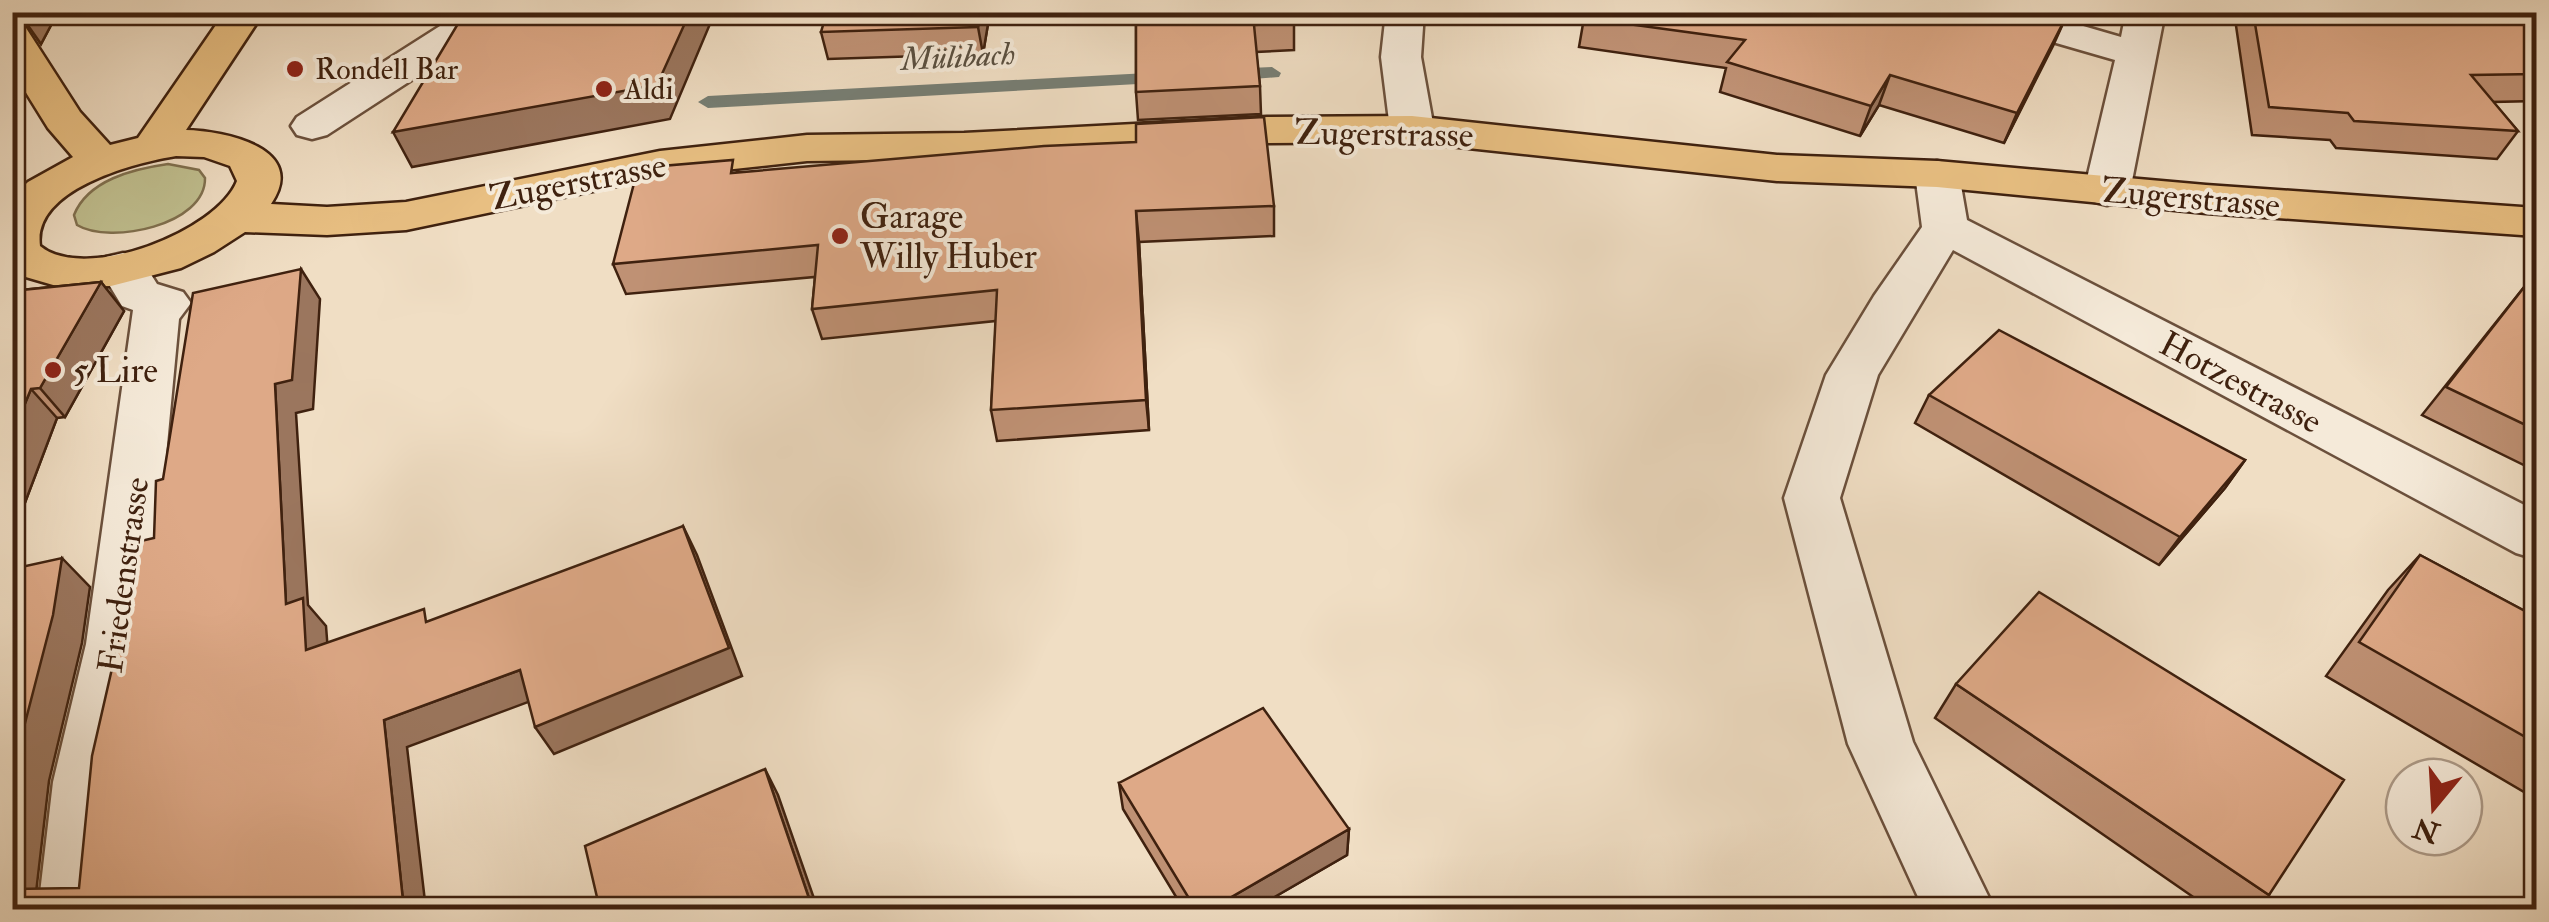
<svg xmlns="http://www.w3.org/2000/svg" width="2549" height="922" font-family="'IM FELL Double Pica',serif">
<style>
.green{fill:#c0bf8f;stroke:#80704f;stroke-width:2.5}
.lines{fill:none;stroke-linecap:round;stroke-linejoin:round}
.stream{fill:#767e74;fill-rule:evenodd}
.minor-casing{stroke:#6b503c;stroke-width:5}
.major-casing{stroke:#3f210f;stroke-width:5}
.minor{fill:#f5ead9;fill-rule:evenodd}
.major{fill:#e8bf82;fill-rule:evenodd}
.wall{fill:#bf9174;stroke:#3f210f;stroke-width:2.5}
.shaded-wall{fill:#9b765e;stroke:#3f210f;stroke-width:2.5}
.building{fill:#dea987;stroke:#3f210f;stroke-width:2.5}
.poi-dot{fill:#8f2418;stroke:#f5ead9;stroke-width:4}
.labels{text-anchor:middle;stroke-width:8;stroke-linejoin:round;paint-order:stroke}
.far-poi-label{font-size:30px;fill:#3f210f;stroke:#f5ead9;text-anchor:start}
.far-water-label{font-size:32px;font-style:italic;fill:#5a5041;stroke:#f5ead9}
.street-label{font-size:35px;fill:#3f210f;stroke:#f5ead9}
.poi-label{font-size:35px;fill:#3f210f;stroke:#f5ead9;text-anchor:start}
</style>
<rect width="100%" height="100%" fill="#f0dec4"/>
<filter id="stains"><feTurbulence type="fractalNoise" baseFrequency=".002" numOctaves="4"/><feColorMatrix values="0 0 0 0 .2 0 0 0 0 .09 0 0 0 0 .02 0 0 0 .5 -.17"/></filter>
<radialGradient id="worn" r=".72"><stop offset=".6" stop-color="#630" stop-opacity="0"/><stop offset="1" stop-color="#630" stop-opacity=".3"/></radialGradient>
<path class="green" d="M168,164l31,6 6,8c1,47 -95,67 -128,47l-3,-10c14,-35 59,-46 94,-51z"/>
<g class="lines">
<path class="stream" d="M1272,67l9,6 -2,4 -52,4 -9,-6 9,-6z
M1167,72l7,2v8l-466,26 -10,-6 10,-6z"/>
<defs>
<path id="minor" d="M462,12h47l-5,8 -177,115 -15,4 -15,-4 -6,-9 6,-9z
M1386,12h38l-3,45 13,72 -7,9 -15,4 -15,-4 -7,-9 -9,-72z
M1971,12h64l86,25 5,-25h39l-35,179 -7,10 -16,4 -16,-4 -7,-10 31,-131 -139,-40z
M1937,161l16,4 6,9 8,46 569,291v48l-20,-6 -563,-303 -75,125 -38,123 73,244 82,168h-71l-76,-166 -64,-246 42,-123 48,-79 48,-69 -7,-53 6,-9z
M123,253l17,4 17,27 26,8 8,11 -12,16 -31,325 -29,138 -9,128h-72l15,-128 33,-138 47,-334 -11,-4 -23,-38 7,-11z"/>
<path id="major" d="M225,12h39l-78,118c39,1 123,18 85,74l56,3 79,-5 254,-51 147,-16 157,-2 303,-16 145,-1 365,39 160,6 269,24 330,23v28l-330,-23 -269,-26 -160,-6 -365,-39 -145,1 -303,16 -157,2 -147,16 -254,53 -79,5 -82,-3 -31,20 -33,16 -70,18 -51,1 -48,-14v-76l16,-15 45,-25 -25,-29 -36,-58v-46l14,4 54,84 30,33 28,-7zM176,156l28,1 26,9 7,15c-20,51 -153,102 -197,65 -8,-57 94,-83 136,-90z"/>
</defs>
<use href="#minor" class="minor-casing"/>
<use href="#major" class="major-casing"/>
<use href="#minor" class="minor"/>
<use href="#major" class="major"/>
</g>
<path class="wall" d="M12,12h46l-17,32 -13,-19 -11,-4 -5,-5z
M990,12l-7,42 -155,5 -7,-27z
M1136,12l158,11v27l-38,2 4,34 1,28 -123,6 -2,-28z
M1594,12h476l-3,5h-1l-62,126 -125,-38 -19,31 -140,-44 6,-24 -147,-21 5,-29z
M2234,12h302v89l-43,1 25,29 -21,28 -161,-11 -6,-8 -78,-5z
M737,172l537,34v30l-135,6 10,188 -152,11 -6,-31 5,-89 -174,18 -10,-30 3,-32 -189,17 -13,-30z
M2536,272v199l-114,-56z
M101,282l23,29 -59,106 -8,1 -45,119v-246z
M1929,395l316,65 -20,28 -66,77 -244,-142z
M2420,555l116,62v182l-210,-123 62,-86z
M1956,684l313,211 -16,15h-41l-277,-192z
M1119,783l230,46 -2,26 -95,55h-68l-61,-101z"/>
<path class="shaded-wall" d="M25,12h33l-17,32 -19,-27z
M690,12h25l-45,107 -258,48 -19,-35z
M981,12h9l-7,42 -5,-27z
M2066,17l-13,29 -49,97 13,-30z
M1890,75l-11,30 -19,31 11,-30z
M12,77l6,9 -6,10z
M1136,211l3,31 10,188 -3,-30z
M301,269l19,30 -7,110 -17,4 12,192 18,21 4,52 -24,-28 -20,-46 -11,-220z
M101,282l23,29 -59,106 -25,-29z
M31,389l26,29 -45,119v-102z
M2245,460l-20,28 -66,77 21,-28z
M683,526l14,29 45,121 -188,78 -19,-27z
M62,558l28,29 -8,56 -33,138 -15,129 -22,-14v-112l5,-30z
M520,670l19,28 -132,49 19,163h-22l-20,-190z
M765,769l13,26 40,115h-5z
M1349,829l-2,26 -95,55h-43z"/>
<path class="building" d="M465,12h225l-33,73 -264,47z
M827,12h154l-3,15 -157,5z
M1136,12h157l1,11 -40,2 6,61 -124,6z
M1594,12h457l15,5 -49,96 -127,-38 -19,31 -144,-44 18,-22 -161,-22z
M2253,12h283v62l-65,1 47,56 -164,-10 -6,-8 -79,-6z
M1264,117l10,89 -138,5 10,189 -155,10 6,-120 -185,19 6,-64 -205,19 25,-96 95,-8 -2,13 313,-27 92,-4v-18z
M301,269l-9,111 -17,4 11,220 17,-6 3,52 118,-41 2,13 257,-96 46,122 -194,79 -15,-57 -136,50 20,190h-392v-21l67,-1 13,-132 32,-140 8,-73 22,-5 2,-57 7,-2 30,-186z
M2536,272v158l-90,-43z
M101,282l-61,106 -9,1 -19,46v-144z
M1999,330l246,130 -65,77 -251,-142z
M2420,555l116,62v126l-177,-101z
M62,558l-9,57 -36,139 -5,30v-215z
M2039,592l305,188 -75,115 -313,-211z
M1263,708l86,121 -140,81h-13l-77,-127z
M765,769l48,141h-213l-15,-64z"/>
<g class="poi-dot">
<circle cx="295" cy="69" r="10"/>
<circle cx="604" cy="89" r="10"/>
<circle cx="840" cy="236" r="10"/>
<circle cx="53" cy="370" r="10"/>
</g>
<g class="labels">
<g class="far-poi-label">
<text x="315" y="79">Rondell Bar</text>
<text x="624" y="99">Aldi</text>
</g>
<g class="far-water-label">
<text transform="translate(958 56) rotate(-3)" y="11">Mülibach</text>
</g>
<g class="street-label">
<text transform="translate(1384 133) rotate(1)" y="12">Zugerstrasse</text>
<text transform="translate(578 181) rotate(-11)" y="12">Zugerstrasse</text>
<text transform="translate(2191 197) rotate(5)" y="12">Zugerstrasse</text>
<text transform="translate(2241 382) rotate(28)" y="12">Hotzestrasse</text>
<text transform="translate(123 575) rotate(-82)" y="12">Friedenstrasse</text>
</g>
<g class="poi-label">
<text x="860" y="228">Garage<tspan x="860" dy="40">Willy Huber</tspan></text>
<text x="73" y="382">5 Lire</text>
</g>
</g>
<rect width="2549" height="922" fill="none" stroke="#f0dec4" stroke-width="50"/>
<rect x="15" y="15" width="2519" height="892" fill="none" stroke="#3f210f" stroke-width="5"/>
<rect x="25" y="25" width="2499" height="872" fill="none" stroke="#3f210f" stroke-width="2.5"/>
<g transform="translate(2434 807) rotate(198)"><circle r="48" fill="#f5ead9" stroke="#ac9a88" stroke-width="2.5"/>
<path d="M0-8L18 38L0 25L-18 38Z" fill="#8f2418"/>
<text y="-15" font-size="28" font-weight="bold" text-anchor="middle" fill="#3f210f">N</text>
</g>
<rect width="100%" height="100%" filter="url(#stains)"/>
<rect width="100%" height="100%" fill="url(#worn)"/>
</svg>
